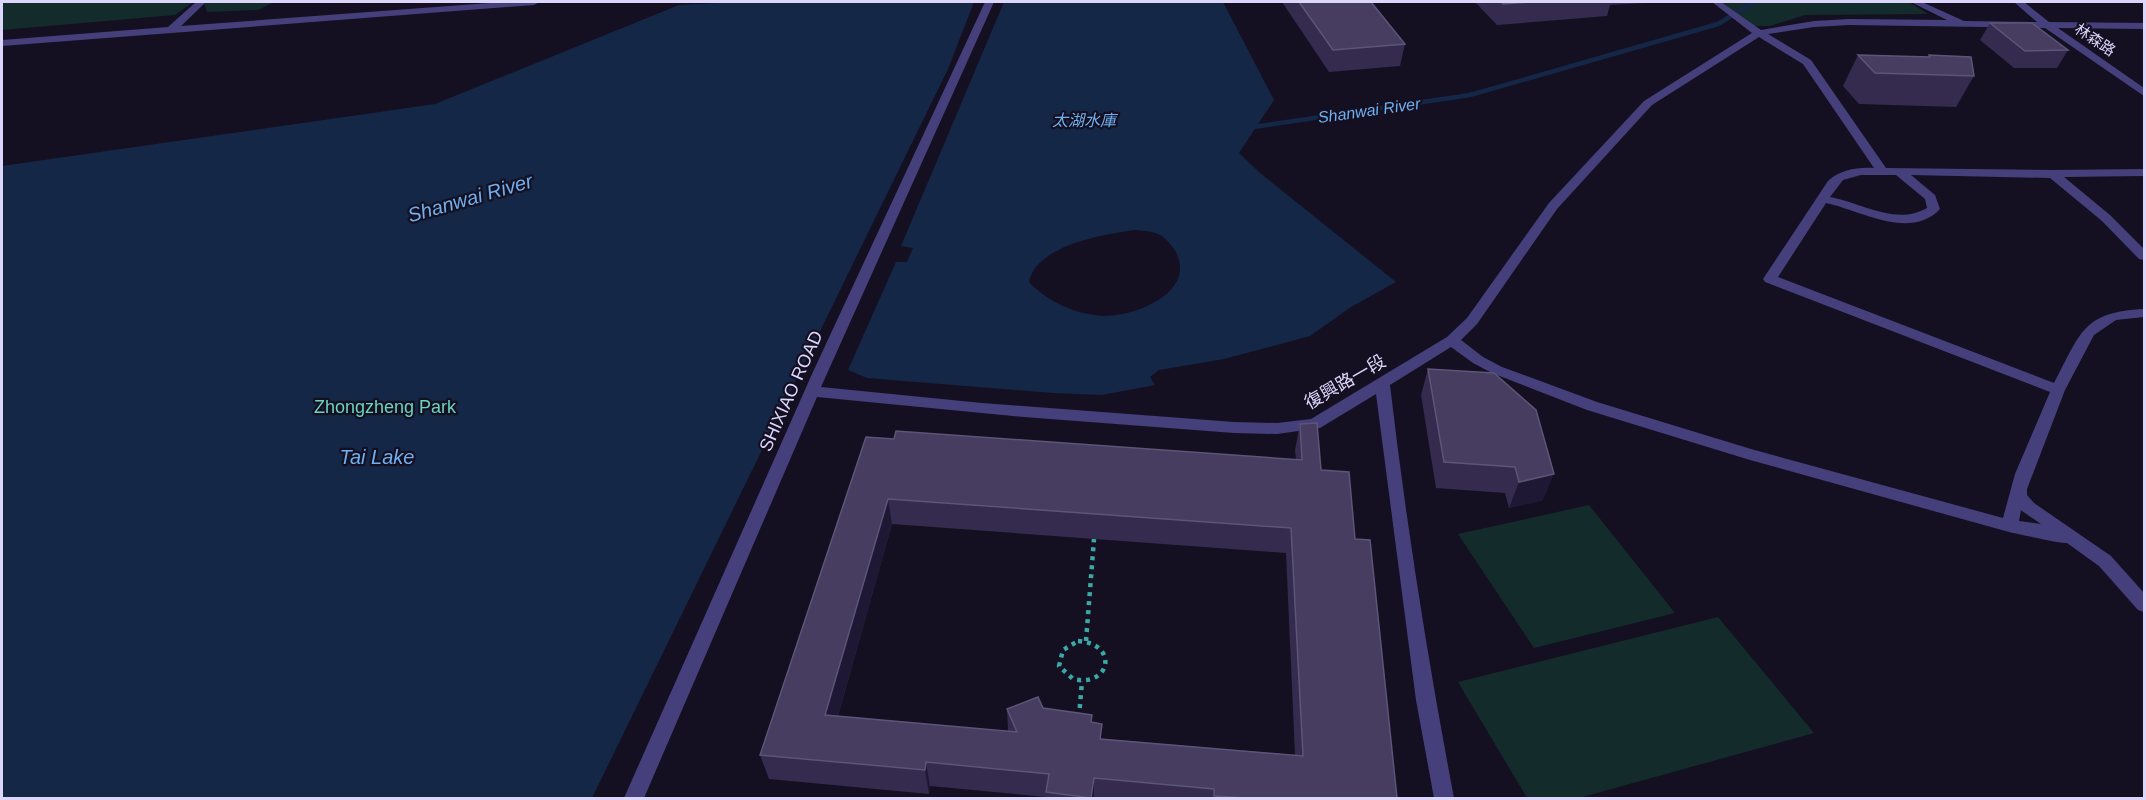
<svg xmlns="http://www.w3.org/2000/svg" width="2146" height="800" font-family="Helvetica,'Noto Sans TC',sans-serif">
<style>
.green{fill:#142b2b}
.water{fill:#152747;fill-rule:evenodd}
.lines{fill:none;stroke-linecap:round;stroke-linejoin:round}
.stream{stroke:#152747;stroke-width:4.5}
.path{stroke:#3ca8a6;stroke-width:4.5;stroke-dasharray:4 5;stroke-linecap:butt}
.minor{fill:#45407c;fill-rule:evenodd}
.wall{fill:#342b4e;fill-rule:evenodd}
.shaded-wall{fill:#1f1835}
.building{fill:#463d60;stroke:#5d5578;stroke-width:1.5;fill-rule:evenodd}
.labels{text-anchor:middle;stroke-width:4.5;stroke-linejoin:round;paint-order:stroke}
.far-street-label{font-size:15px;fill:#dbd6fa;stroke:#141022}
.far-water-label{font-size:16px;font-style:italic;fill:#6fafef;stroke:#141022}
.street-label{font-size:18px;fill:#dbd6fa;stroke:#141022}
.park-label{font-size:18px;fill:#6ad3bc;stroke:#141022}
.water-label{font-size:20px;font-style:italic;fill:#6fafef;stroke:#141022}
</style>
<rect width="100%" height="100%" fill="#141022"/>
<path class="green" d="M2,2h191l-18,13 -173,15z
M206,2h68l-16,8 -51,2 -3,-9z
M1721,2h188l19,12 -123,1 -35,11h-18z
M1589,505l86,108 -141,35 -76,-114z
M1718,617l96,116 -235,65h-52l-69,-116z"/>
<path class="water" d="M740,2h234l-26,67 -356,729h-590v-632l433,-62 244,-99z
M1004,2h219l51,98 -35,53 21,20 136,109 -45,25 -41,29 -86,23 -65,11 -9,7 5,8 -53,10 -49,-2 -186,-15 -19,-8 48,-108h11l6,-14 -12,-2zM1135,230c21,2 27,2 39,19 26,42 -38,68 -71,67 -28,-2 -55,-14 -74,-34 7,-37 76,-48 106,-52z"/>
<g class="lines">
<path class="stream" d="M1247,128l223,-33 248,-71 36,-22"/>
<path class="path" d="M1078,641c42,3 32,47 -5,38l-14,-13 4,-16z
M1086,641l8,-102
M1079,717l3,-36"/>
<path class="minor" d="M196,2h10l-25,24 322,-24h36l-5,3 -532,41v-6l166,-13z
M985,2h9l-173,385 161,16 252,19 43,1 34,-4 136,-82 20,-19 82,-115 95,-102 108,-68 -40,-31h9l40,28 53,-9 35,-2 98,1 -36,-18h11l42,19 73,1 -23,-20h10l25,20 95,1v6l-86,-1 86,60v8l-99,-68 -196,-3 -35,2 -46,7 43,26 75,108 167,2 91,-1v7l-80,1 46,38 34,34v11l-5,-1 -37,-38 -52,-43 -139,-3 24,20 5,14c-30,32 -80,1 -114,-6l-48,74 276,106c27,-50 28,-71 90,-74v8l-28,3 -22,15 -29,55 -38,99v6l7,8 77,53 33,37v19l-6,-2 -39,-44 -32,-23c-5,1 -48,-9 -58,-11l-259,-72 -163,-50 -95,-37 -19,-10 -22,-16 -61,38c16,138 38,276 64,413h-20l-18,-98 -40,-306 -56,34 -43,6 -43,-1 -210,-16 -207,-20 -173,401h-20l188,-424zM1759,37l44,27 71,104c-17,-1 -34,2 -46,13l-65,98 2,3 285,110 -35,82 -12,44 -252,-69 -154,-47 -95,-35 -19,-10 -22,-17 16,-16 80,-115 95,-104zM1861,175h35l29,24 2,9c-31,18 -65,-5 -97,-11l13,-17zM2021,510l1,1 19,13 -22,-3z"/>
</g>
<path class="wall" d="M1282,2h89l34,42 -5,22 -71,6z
M1475,2h187l-52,3 -3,11 -110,9z
M1990,23l78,27 -11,18h-43l-34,-28z
M1858,55l70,2 1,-2 45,21 -18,31 -97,-3 -16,-18z
M1428,369l115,131 -34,8 -4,-15 -69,-5 -15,-93z
M1300,424l21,46 34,69 42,259h-351v-1l-116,-11 -1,8 -160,-15 -9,-24 134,-316 402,21 -1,-10zM892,524l394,29 9,202 -193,-16 -10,-16 -49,-15 -36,1 1,22 -170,-15z"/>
<path class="shaded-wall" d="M1554,474l-11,26 -34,8 10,-26z
M888,499l4,25 -61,216 -6,-25z
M926,762l4,24 -1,8 -4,-24z
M1094,778v20h-3z"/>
<path class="building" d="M1299,2h72l34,42 -72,6z
M1501,2h30l-28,2z
M1990,23h42l36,27 -43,1z
M1858,55l72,2 -1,-2 42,2 3,19 -99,-3z
M1428,369l66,4 42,37 18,64 -35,8 -4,-15 -71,-5z
M1317,423l4,47 28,2 6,67 15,1 27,258h-151l-32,-2v-7l-120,-11 -3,20 -45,-6 3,-18 -123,-12 -1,8 -165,-15 106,-318 28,2 2,-8 406,29 -2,-36zM888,499l403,29 12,228 -203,-17 2,-15 -11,-2 1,-7 -49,-7 -5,-11 -31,12 10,23 -192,-17z"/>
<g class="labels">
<g class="far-street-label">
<text transform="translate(2095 40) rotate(34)" y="5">林森路</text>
</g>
<g class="far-water-label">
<text transform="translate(1369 110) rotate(-8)" y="6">Shanwai River</text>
<text x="1084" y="126">太湖水庫</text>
</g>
<g class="street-label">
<text transform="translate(1345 382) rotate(-30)" y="6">復興路一段</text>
<text transform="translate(791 391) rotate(-66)" y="6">SHIXIAO ROAD</text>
</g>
<g class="park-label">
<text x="385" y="413">Zhongzheng Park</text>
</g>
<g class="water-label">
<text transform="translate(470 198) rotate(-16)" y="7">Shanwai River</text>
<text x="377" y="464">Tai Lake</text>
</g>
</g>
<rect width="2146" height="800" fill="none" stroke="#dbd6fa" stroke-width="6"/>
</svg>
